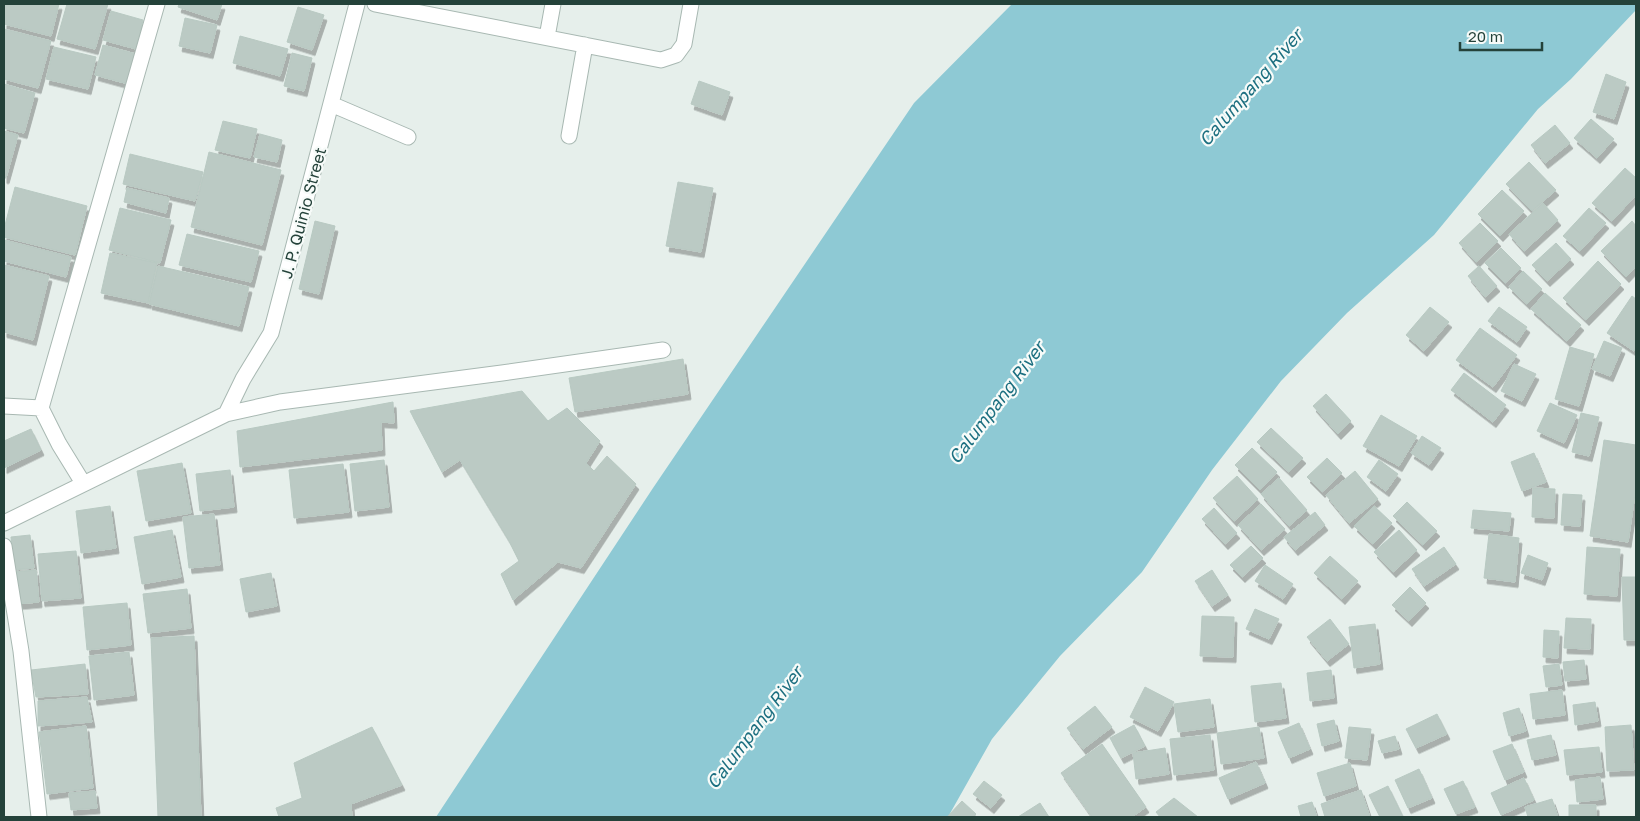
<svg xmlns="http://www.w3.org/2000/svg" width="1640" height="821" font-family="'Golos Text',sans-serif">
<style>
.water{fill:#8ec9d4}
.building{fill:#bbcac4;stroke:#b8c9c2;filter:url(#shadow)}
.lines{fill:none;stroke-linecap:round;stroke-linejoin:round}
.minor-casing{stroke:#a8b8b2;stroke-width:17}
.minor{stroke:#fff;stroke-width:15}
.labels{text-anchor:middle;stroke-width:4.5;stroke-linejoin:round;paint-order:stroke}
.street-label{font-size:16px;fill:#24423a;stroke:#f7fbf9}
.water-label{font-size:18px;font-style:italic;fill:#1c6f80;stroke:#f7fbf9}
</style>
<defs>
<filter id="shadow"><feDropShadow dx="3" dy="5.5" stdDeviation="0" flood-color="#0004"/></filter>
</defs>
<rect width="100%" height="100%" fill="#e6efeb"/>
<path class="water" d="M1012,4h624v6l-65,69 -33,30 -104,126 -87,78 -66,68 -69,89 -70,102 -82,84 -68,83 -44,78h-512l217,-329 261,-385z"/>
<path class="building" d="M4,4h55l-8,32 -47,-12z
M67,4h41l-13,45 -38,-10z
M179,4h43l-5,16 -39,-13z
M298,7l26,8 -12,35 -25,-8z
M111,11l32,9 -7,29 -33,-9z
M185,18l32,7 -7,28 -31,-7z
M4,29l47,12 -13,47 -34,-9z
M240,36l48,13 -8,27 -47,-13z
M103,45l33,9 -8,30 -33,-9z
M54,47l42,10 -8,32 -42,-10z
M292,53l20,5 -8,33 -20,-5z
M1606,74l20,8 -12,37 -21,-7z
M699,81l31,11 -8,23 -31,-11z
M4,84l31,9 -11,40 -20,-5z
M1591,119l23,20 -17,19 -23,-20z
M223,121l34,8 -7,29 -35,-8z
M1555,125l15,18 -25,20 -14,-18z
M4,131l14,4 -12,43h-2z
M260,134l22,6 -5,22 -23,-5z
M209,152l72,18 -19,75 -71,-18z
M130,154l73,18 -8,29 -72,-17z
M1529,162l27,28 -24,21 -26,-27z
M1625,168l11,10v17l-24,26 -20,-18z
M678,182l35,6 -12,64 -35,-6z
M15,187l72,19 -12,49 -71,-18v-8z
M127,188l42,10 -3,15 -42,-11z
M1502,190l22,21 -24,25 -22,-22z
M1543,203l15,17 -34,31 -15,-17z
M120,208l51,12 -11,43 -51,-13z
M1589,208l17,15 -26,28 -17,-15z
M315,221l20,5 -16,68 -20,-5z
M1632,221l4,5v40l-10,11 -25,-26z
M1480,223l18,18 -22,21 -17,-19z
M187,234l72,17 -8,31 -72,-17z
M4,240l67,17 -5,20 -62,-16z
M1556,243l15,16 -24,22 -15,-16z
M1501,248l20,20 -16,15 -20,-20z
M110,253l47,10 -9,40 -47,-10z
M1598,261l23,23 -35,36 -23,-22z
M4,265l45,11 -16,64 -29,-8z
M158,266l91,21 -10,39 -90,-22z
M1479,266l18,20 -12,11 -17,-21z
M1523,271l19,18 -15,15 -18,-17z
M1545,293l36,32 -14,16 -36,-32z
M1632,296l4,3v49l-2,3 -27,-18z
M1430,307l19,15 -25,29 -18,-16z
M1499,307l28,20 -10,15 -29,-21z
M1480,328l37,27 -24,32 -37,-27z
M1604,341l18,7 -12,28 -18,-7z
M1570,347l24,7 -15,52 -24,-7z
M683,359l5,35 -113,18 -6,-34z
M1514,364l22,10 -14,27 -21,-10z
M1464,373l42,32 -13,17 -42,-32z
M522,391l26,30 19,-13 33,33 -14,22 8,8 13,-15 29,28 -55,84 -23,-6 -45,38 -12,-26 18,-13 -10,-20 -49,-81 -18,12 -32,-61z
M1326,394l25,27 -13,13 -25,-28z
M393,402l1,21 -13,-1 1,28 -142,17 -3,-36z
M1550,403l27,12 -13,28 -27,-12z
M1581,413l18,4 -10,39 -17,-4z
M1381,415l36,21 -18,30 -36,-20z
M1271,428l32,30 -14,14 -32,-30z
M31,429l10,21 -37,18v-27z
M1422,436l19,12 -12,17 -18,-12z
M1604,440l32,5v42l-8,55 -38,-6z
M1252,448l25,24 -17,18 -25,-25z
M1534,453l12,29 -24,9 -11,-29z
M1327,458l15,15 -20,19 -15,-15z
M384,460l5,47 -34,4 -5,-47z
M1379,460l19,14 -12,17 -19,-14z
M182,463l9,50 -45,8 -9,-50z
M343,464l6,48 -55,6 -5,-48z
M230,470l4,37 -34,4 -4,-37z
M1355,471l23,28 -29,24 -23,-28z
M1237,476l21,23 -24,22 -21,-23z
M1279,478l28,32 -18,16 -28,-32z
M1533,488l22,1 -1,29 -22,-1z
M1563,494l19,1 -2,31 -19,-1z
M1407,502l30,29 -14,14 -30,-29z
M1261,504l24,25 -24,21 -23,-25z
M110,506l6,42 -35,5 -5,-42z
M1374,506l18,17 -19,21 -19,-18z
M1214,508l23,25 -12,11 -23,-25z
M1473,510l38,3 -2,18 -38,-3z
M1315,512l10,13 -30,25 -11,-13z
M214,514l6,51 -31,3 -6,-51z
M172,530l9,47 -39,7 -8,-47z
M1399,530l18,20 -24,22 -19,-20z
M1489,534l30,4 -4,44 -31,-4z
M30,535l4,33 -20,2 -3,-33z
M1251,546l12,12 -21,19 -12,-12z
M1444,547l12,17 -32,22 -12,-17z
M1587,547l33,2 -3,47 -33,-2z
M76,551l5,47 -39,3 -4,-47z
M1528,555l20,8 -6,17 -21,-7z
M1330,556l28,25 -16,18 -28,-26z
M1265,565l28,19 -10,15 -28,-18z
M36,570l3,32 -22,2 -3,-32z
M1212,570l16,25 -16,11 -17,-25z
M271,573l6,33 -31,6 -6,-33z
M1622,577h14v63h-12z
M1410,587l16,16 -17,18 -17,-16z
M187,589l4,39 -43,5 -5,-39z
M127,603l4,42 -44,5 -4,-43z
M1255,609l24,10 -10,20 -23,-10z
M1202,616l32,1 -1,40 -33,-1z
M1566,618l25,1 -1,30 -26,-1z
M1330,619l19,25 -22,17 -20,-24z
M1375,624l5,40 -26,4 -5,-41z
M1544,630l15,1 -1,27 -15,-1z
M194,636l7,181h-43l-7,-179z
M129,652l5,43 -40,5 -5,-44z
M1584,660l2,19 -21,2 -2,-19z
M85,664l3,30 -52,3 -5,-27z
M1559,664l3,21 -16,2 -3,-21z
M1331,670l3,28 -24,3 -3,-28z
M1281,683l5,35 -31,4 -4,-36z
M1145,687l29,15 -16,29 -28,-14z
M1562,690l3,25 -32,4 -3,-25z
M87,697l5,25 -54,4v-25z
M1210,699l4,28 -36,5 -4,-28z
M1595,702l3,19 -23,4 -2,-20z
M1095,706l17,21 -29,22 -16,-21z
M1519,708l7,23 -17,5 -6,-23z
M1437,714l10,20 -31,14 -10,-19z
M1334,720l5,21 -17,5 -5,-22z
M1299,723l11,26 -21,9 -11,-26z
M1134,725l11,21 -24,12 -11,-20z
M1631,725l3,45 -27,1 -2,-44z
M86,726l7,62 -46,6 -8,-62z
M372,727l30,58 -51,19 1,13h-73l-3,-9 26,-10 -8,-35z
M1259,727l5,31 -43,6 -4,-31z
M1349,727l22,2 -4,31 -22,-2z
M1210,735l4,35 -40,5 -4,-36z
M1551,735l5,20 -24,5 -5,-20z
M1395,736l4,13 -17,4 -4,-12z
M1102,744l44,63 -14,10h-40l-31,-44z
M1512,744l12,28 -19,8 -12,-29z
M1599,747l3,25 -35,3 -3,-25z
M1165,748l4,26 -33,5 -3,-26z
M1256,762l9,21 -37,16 -9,-21z
M1350,763l6,23 -32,10 -7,-23z
M1419,769l13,29 -24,10 -13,-28z
M1600,777l3,22 -26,3 -2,-22z
M1524,778l10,22 -33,15 -10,-22z
M984,781l18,14 -11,13 -18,-14z
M1463,781l12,26 -19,7 -12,-25z
M1388,786l15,31h-23l-11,-22z
M1361,790l9,27h-45l-4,-13z
M95,791l2,17 -26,2 -2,-17z
M1174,798l24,19h-38l-4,-5z
M1552,799l6,18h-30l-3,-10z
M962,801l14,13 -3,3h-26z
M1312,802l5,15h-16l-3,-11z
M1040,803l9,14h-31z
M1569,805h27v12h-27z"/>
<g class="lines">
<defs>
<path id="minor" d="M375,4l286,56 15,-5 8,-11 7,-40
M547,37l6,-33
M331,104l77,33
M569,136l16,-91
M4,406l37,2
M226,414l17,-35 28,-46 86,-329
M83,483l-24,-39 -18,-36 116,-404
M4,523l222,-109 54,-12 222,-29 161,-23
M4,546l17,105 18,166"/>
</defs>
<use href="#minor" class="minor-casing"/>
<use href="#minor" class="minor"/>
</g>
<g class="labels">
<g class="street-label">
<text transform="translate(303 213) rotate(-75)" y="6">J. P. Quinio Street</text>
</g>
<g class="water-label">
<text transform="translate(1251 88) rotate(-49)" y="6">Calumpang River</text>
<text transform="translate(997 403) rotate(-53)" y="6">Calumpang River</text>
<text transform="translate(755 728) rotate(-53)" y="6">Calumpang River</text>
</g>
</g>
<rect width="1640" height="821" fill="none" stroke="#24423a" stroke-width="10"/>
<path d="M1460 42v8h82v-8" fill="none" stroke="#24423a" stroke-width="2.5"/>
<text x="1468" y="42" font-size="15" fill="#24423a" stroke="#f7fbf9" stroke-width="4" paint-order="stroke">20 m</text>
</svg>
